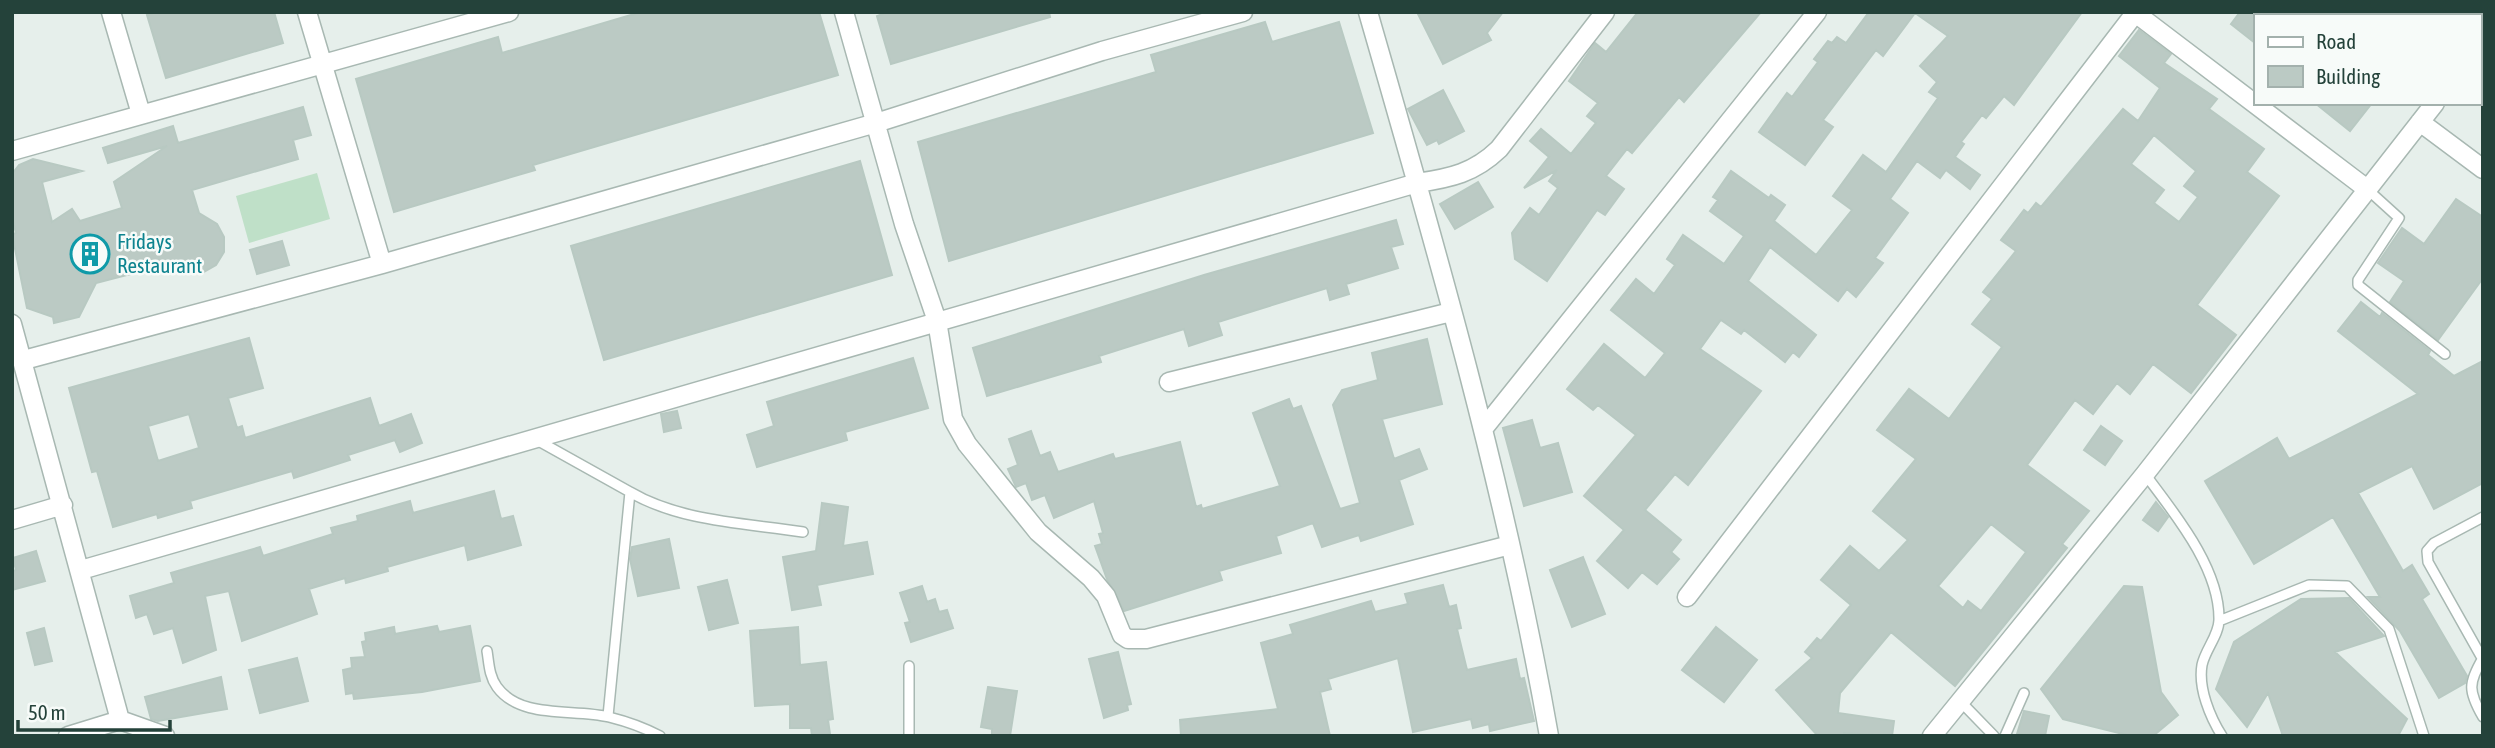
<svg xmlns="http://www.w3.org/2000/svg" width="2495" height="748" font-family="'Asap Condensed',sans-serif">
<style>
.green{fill:#bfe0c8}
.building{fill:#bbcac4;stroke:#b8c9c2;stroke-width:2;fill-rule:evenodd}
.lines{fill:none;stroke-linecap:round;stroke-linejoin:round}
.service-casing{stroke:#a8b8b2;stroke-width:12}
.minor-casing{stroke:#a8b8b2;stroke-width:21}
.service{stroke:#fff;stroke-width:9}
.minor{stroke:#fff;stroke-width:18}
.labels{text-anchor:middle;stroke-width:5;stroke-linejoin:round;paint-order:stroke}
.culture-label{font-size:21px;fill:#0d838f;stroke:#f7fbf9;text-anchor:start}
</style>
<rect width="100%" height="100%" fill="#e6efeb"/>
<path class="green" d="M317,173l13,46 -81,24 -13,-47z"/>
<path class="building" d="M157,12h117l9,31 -117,35 -19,-63z
M641,12h178l19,63 -305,90 2,5 -141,42 -38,-133 142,-42 4,16z
M888,12h161l1,5 -159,47 -14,-48z
M1417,12h86l-16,21 4,7 -48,24z
M1638,12h123l-77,90 -5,-5 -47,56 -5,-4 -21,27 18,13 -19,26 -8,-5 -50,71 -32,-22 -3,-26 18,-25 9,7 19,-27 -9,-7 8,-11 -33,18 25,-31 -19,-16 11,-12 30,25 25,-31 -9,-7 11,-13 -29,-22 26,-38 11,9z
M1869,12h213l-68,93 -10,-9 -18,22 -4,-3 -21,27 3,2 -9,13 25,18 -10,14 -24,-19 -6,8 -23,-17 -27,38 18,14 -33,45 8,5 -27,34 -9,-8 -9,12 -68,-54 -22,34 68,54 -17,22 -6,-5 -8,10 -41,-32 -3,4 -20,-14 -1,1 -20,28 61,42 -73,94 -13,-11 -30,36 36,30 -10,12 8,7 -22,25 -15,-12 -14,16 -31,-27 27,-31 -40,-34 52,-61 -38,-30 -5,5 -26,-21 37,-45 41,34 20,-25 -54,-43 25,-31 18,15 21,-29 -8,-6 16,-24 41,29 20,-28 -34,-25 8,-11 -5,-3 18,-26 38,27 2,-3 14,10 -11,16 42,34 36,-45 -19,-14 30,-41 23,17 52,-74 -9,-6 8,-10 -17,-16 28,-30 -33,-23 -32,43 -7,-6 -53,70 10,7 -28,38 -46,-33 28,-39 5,4 26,-35 -4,-3 14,-18 4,2 5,-6 9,6z
M2240,12h15v31l-24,-19z
M1265,22l7,20 67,-20 34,111 -424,128 -31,-119 238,-70 -5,-17z
M2139,30l32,24 -7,9 53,36 -8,10 55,40 -17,23 32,24 -82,109 39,30 -45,58 -38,-29 -23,30 -13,-11 -24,31 -18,-14 -48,65 62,46 -27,33 5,4 -112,138 -64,-54 -51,61 -2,20 56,8 -2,15 -48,-3v3h-26l-42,-46 36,-32 -7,-6 12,-14 4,3 30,-36 -30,-25 29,-34 29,25 29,-31 -35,-29 43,-52 -39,-29 32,-41 40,30 53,-72 -30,-23 20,-25 -9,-7 33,-41 -15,-11 23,-30 4,3 8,-10 5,4 82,-98 15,12 22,-33 -41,-32zM2154,135l42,36 -12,15 14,11 -19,25 -25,-19 10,-13 -33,-26zM1991,524l35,28 -45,59 -13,-10 -5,7 -25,-22z
M1443,90l21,41 -25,13 -2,-4 -10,5 -19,-36z
M2315,103h57l-22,28z
M303,107l8,28 -18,5 5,19 -106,31 7,23 18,11 7,13v15l-8,13 -14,8 -15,-1 -14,-9 -77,20 -17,34 -25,6 -1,-6 -26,-9 -15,-74 4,-1 -4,-15v-44l7,-9 14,-6 49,12 -40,11 10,40 20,-13 8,12 42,-13 -8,-26 53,-36 -59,17 -5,-15 70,-22 5,17z
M860,161l32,114 -288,85 -33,-114z
M1478,182l15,25 -38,22 -15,-25z
M2456,199l27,18v61l-45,62 -48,-38 14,-21 -26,-18 24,-35 22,16z
M1396,220l7,24 -12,3 7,21 -52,16 3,10 -19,6 -3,-12 -109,34 4,13 -33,11 -5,-17 -85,27 2,6 -114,34 -14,-48 231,-73z
M282,241l7,24 -32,9 -7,-24z
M2361,302l19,15 2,-4 48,38 -2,4 26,21 29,-15v122l-49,26 -22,-43 -54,27 45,78 9,-6 17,29 -7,5 45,77 -2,7 -26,15 -39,-67 -32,-34h12l-47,-80 -79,47 -49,-83 72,-43 12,21 129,-65 -80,-63z
M249,338l14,50 -35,10 9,30 5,-2 3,12 125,-40 9,28 32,-12 11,29 -22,9 -5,-12 -47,15 2,5 -56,18 -2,-7 -102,30 2,7 -34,10 -1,-4 -44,13 -16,-56 -5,1 -23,-84zM189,414l10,34 -41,13 -10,-35z
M1427,339l15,65 -60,15 12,40 25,-10 8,20 -28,11 14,44 -52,17 -2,-6 -37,12 -9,-24 -37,13 5,17 -62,18 3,9 -98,31 -17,-32 -12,-33 7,-2 -3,-10 4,-1 -9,-32 -40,17 -9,-23 -13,5 -6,-17 -10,4 -8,-18 10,-4 -9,-26 22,-8 9,25 10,-4 8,20 55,-18 2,5 65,-17 16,65 5,-2 1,4 78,-23 -27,-73 36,-14 4,10 8,-3 39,103 20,-6 -27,-98 9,-15 36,-10 -6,-27z
M913,358l15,50 -83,24 2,8 -90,27 -10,-32 27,-9 -7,-24z
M677,411l4,17 -17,4 -3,-18z
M1532,420l8,28 18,-5 14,49 -48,14 -21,-78z
M2101,426l21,15 -17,24 -21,-15z
M494,491l7,28 12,-3 8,29 -53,15 -3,-15 -78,22 1,4 -42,12 -1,-5 -36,11 8,25 -75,27 -13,-50 -24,5 11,54 -33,13 -10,-35 -19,6 -7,-20 -11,4 -6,-22 44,-13 -3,-10 89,-26 3,9 70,-22 -2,-6 27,-7 -1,-5 53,-15 3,12z
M2156,502l12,15 -10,14 -15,-11z
M822,503l26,4 -5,39 24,-4 6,32 -56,11 4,20 -29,5 -9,-53 33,-6z
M669,539l10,49 -41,8 -8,-37 2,-12z
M36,551l9,30 -33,9v-19l4,-1 -3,-12z
M1583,557l22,57 -33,13 -22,-57z
M727,580l11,43 -29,7 -11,-43z
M1443,585l6,22 7,-2 5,23 -4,1 10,41 49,-11 4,20 4,-1 10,43 -44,10 -1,-7 -16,4 -2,-9 -58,13 -15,-74 -70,21 3,10 -11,3 10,44h-149l-1,-16 98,-11 -17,-66 32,-9 -3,-9 81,-24 4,11 33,-8 -3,-10z
M922,586l5,16 8,-3 4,13 8,-2 6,18 -42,14 -6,-19 5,-1 -10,-29z
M2124,586l18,1 19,105 17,23 -25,21h-22l-68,-17 -22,-30z
M2349,598l35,38 -49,16 72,67 -9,17h-115l-15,-43 -21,34 -31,-38 18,-47 67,-43z
M437,626l2,6 31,-6 10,55 -58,11 -68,7 -1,-6 -7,1 -3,-24 9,-2 -1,-10 14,-1 -3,-15 4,-1 -1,-8 29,-6 1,7z
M798,627l2,38 26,-3 7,57 -5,1 2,14 -18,2 -1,-8h-21v-24l-35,2 -5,-75z
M1716,627l41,33 -33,42 -42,-32z
M44,628l8,33 -17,4 -8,-32z
M1118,652l13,52 -4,1 1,5 -24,8 -15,-59z
M297,658l11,43 -48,12 -11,-43z
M221,677l6,32 -69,12 -7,-2 -6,-22z
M988,687l29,4 -7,45h-18v-7l-11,-2z
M2024,711l25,5 -4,20 -28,-2z"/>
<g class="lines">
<defs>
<path id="service" d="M2367,189l32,29 -41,62v5l87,69
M535,439l95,53 -22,224
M2145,474c29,39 75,94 74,146 0,15 -14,30 -17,45 -4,23 8,52 20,71
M630,492c51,30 116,31 173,40
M2219,621l90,-36 38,1 42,43 35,107
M487,651c2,12 2,25 10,36 24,33 77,21 112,30 16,4 36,11 51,19
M2482,658l-54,-96 -1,-11 7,-8 49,-26
M2483,658c-15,25 -15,33 0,59
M909,666v70
M1960,701l34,35
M2005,736l19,-43"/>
<path id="minor" d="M111,12l30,102
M307,12l75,252
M844,12l60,212 33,97 16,98 14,25 71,88 53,46 15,18 16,39 6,4h18l364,-94
M1368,12c69,239 138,479 181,724
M2134,12l233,177
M2479,47l4,-5
M2420,122l63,47
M12,151l497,-139
M12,324l108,396
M24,360l358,-96 494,-141 226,-72 141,-39
M1169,382l282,-70
M1484,428l333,-416
M12,520l51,-15
M81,570l1336,-387c34,-5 57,-10 82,-34l106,-137
M1687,597l449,-585
M120,720l45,16
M68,736l52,-16
M1932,736l213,-262 290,-371"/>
</defs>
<use href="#service" class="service-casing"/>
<use href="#minor" class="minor-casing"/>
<use href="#service" class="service"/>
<use href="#minor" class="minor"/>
</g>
<defs>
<symbol id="building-ring" viewBox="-11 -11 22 22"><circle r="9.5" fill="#f7fbf9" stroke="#0f9aa8" stroke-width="1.5"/><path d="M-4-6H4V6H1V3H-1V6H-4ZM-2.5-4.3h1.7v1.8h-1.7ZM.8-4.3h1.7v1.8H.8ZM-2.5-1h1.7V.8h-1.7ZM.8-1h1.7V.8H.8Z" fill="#0f9aa8"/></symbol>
</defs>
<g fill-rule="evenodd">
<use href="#building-ring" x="68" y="232" width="44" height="44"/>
</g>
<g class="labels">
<g class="culture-label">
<text x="117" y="249">Fridays<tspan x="117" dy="24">Restaurant</tspan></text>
</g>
</g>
<rect width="2495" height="748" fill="none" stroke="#24423a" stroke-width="28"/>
<rect x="2254" y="14" width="228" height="91" fill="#f7fbf9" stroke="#a3b1ad" stroke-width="2"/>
<rect x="2268" y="37" width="35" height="10" fill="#ffffff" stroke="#a3b1ad" stroke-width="2"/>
<text x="2316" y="49" font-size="21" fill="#24423a">Road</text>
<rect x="2268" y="66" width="35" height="21" fill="#bbcac4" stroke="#a3b1ad" stroke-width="2"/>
<text x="2316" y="84" font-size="21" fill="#24423a">Building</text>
<path d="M18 720v10h152v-10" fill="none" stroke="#24423a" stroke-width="3.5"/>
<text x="28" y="720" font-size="21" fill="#24423a" stroke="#f7fbf9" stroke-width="5" paint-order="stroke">50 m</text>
</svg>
